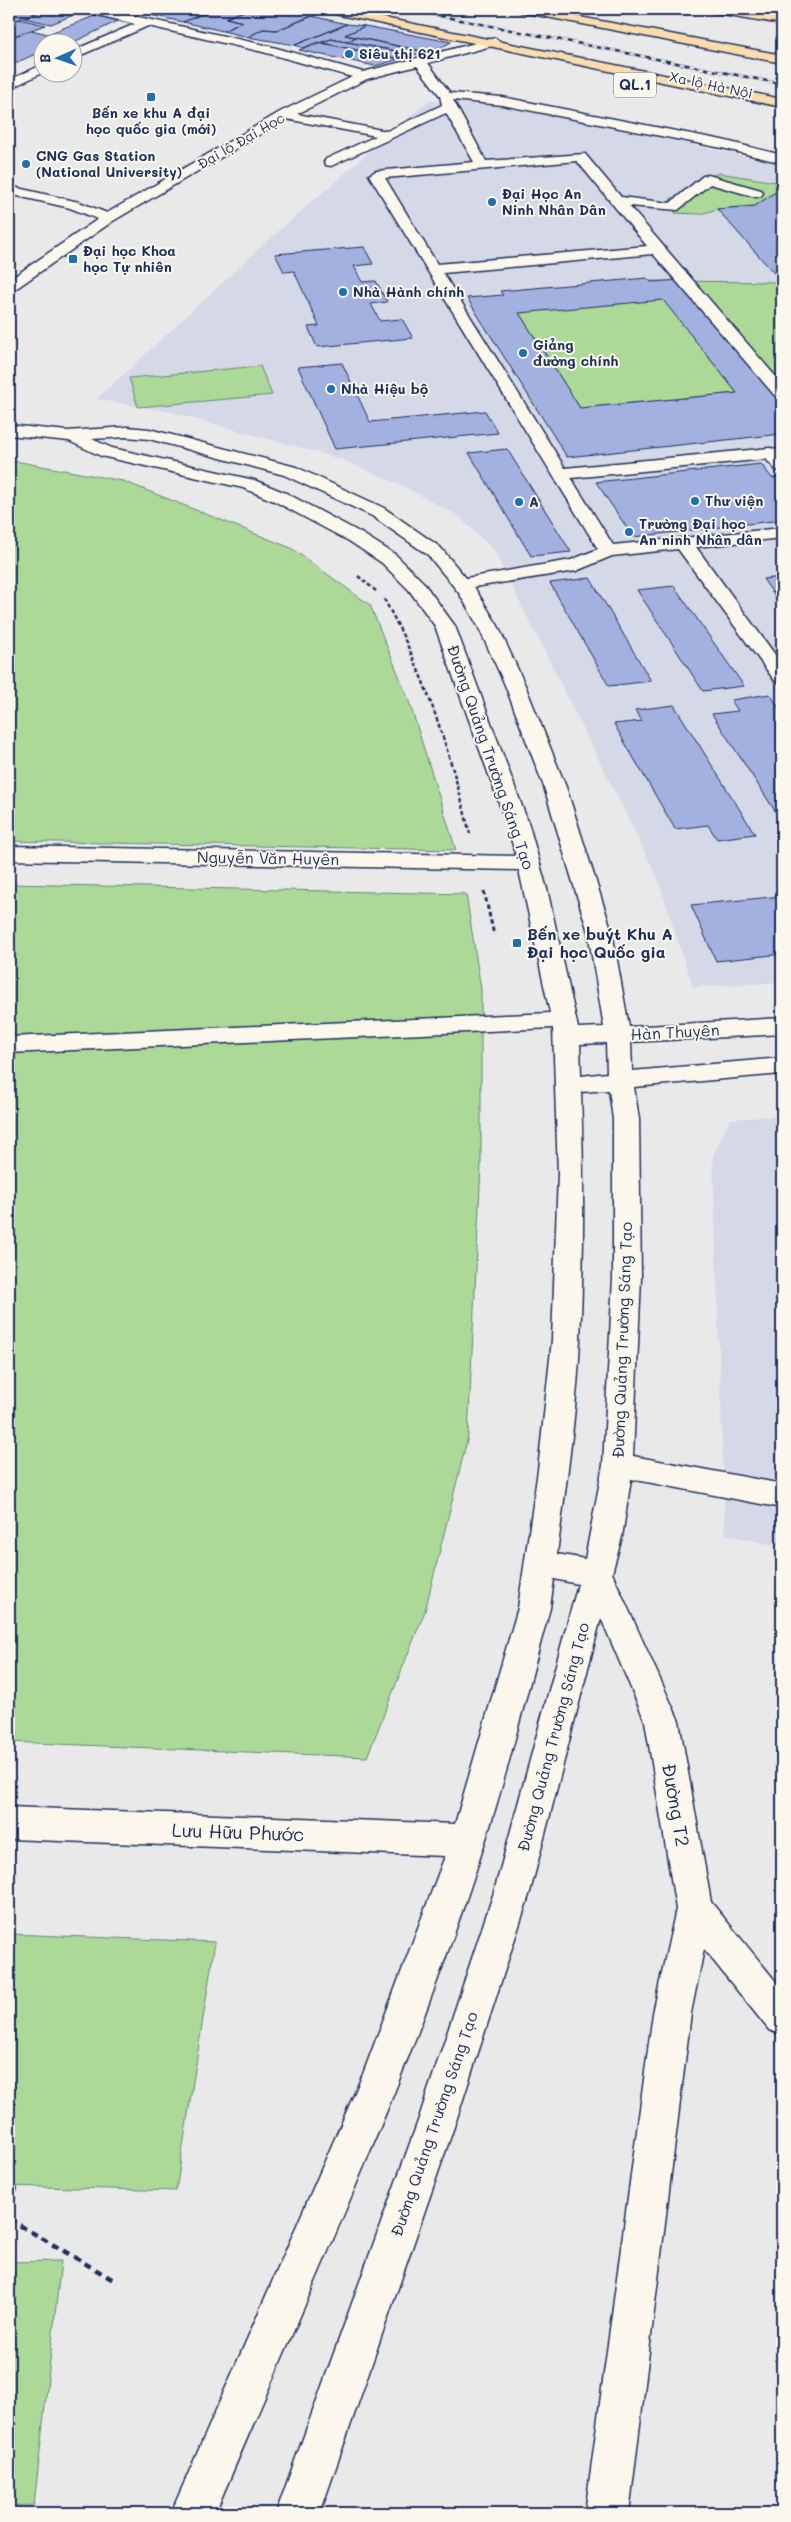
<svg xmlns="http://www.w3.org/2000/svg" width="791" height="2522" font-family="Mali,sans-serif">
<style>
.built{fill:#d4d8e7}
.green{fill:#acd998;stroke:#64847b}
.building{fill:#a3b1e1;stroke:#1b2f5e;fill-rule:evenodd}
.lines{fill:none;stroke-linecap:round;stroke-linejoin:round}
.minor-casing{stroke:#1b2f5e;stroke-width:3}
.highway-casing{stroke:#1b2f5e;stroke-width:3}
.path-far2{stroke:#1b2f5e;stroke-width:2.5;stroke-dasharray:4 2.5;stroke-linecap:butt}
.path-far1{stroke:#1b2f5e;stroke-width:3;stroke-dasharray:4.5 3;stroke-linecap:butt}
.path{stroke:#1b2f5e;stroke-width:4.5;stroke-dasharray:7 5.5;stroke-linecap:butt}
.minor{fill:#fbf7ec;fill-rule:evenodd}
.highway{fill:#fcdcac;fill-rule:evenodd}
.rail-casing{stroke:#1b2f5e;stroke-width:2.5}
.rail{stroke:#fbf7ec;stroke-width:2;stroke-dasharray:5;stroke-linecap:butt}
.poi-dot{fill:#1f6fb2;stroke:#fbf7ec;stroke-width:2}
.labels{text-anchor:middle;stroke-width:4;stroke-linejoin:round;paint-order:stroke}
.far-poi-label{font-size:14px;font-weight:bold;fill:#1b2f5e;stroke:#fbf7ec;text-anchor:start}
.far-street-label{font-size:14px;fill:#1b2f5e;stroke:#fbf7ec}
.shield{fill:#fbf7ec;stroke:#5e6b89;stroke-width:1}
.shield-label{font-size:15px;font-weight:bold;fill:#1b2f5e}
.street-label{font-size:16px;fill:#1b2f5e;stroke:#fbf7ec}
.poi-label{font-size:16px;font-weight:bold;fill:#1b2f5e;stroke:#fbf7ec;text-anchor:start}
.near-street-label{font-size:19px;fill:#1b2f5e;stroke:#fbf7ec}
</style>
<rect width="100%" height="100%" fill="#e9e9ea"/>
<filter id="ink" filterUnits="userSpaceOnUse"><feTurbulence type="fractalNoise" baseFrequency=".02" numOctaves="2"/><feDisplacementMap in="SourceGraphic" scale="10" xChannelSelector="R" yChannelSelector="G"/><feConvolveMatrix kernelMatrix="1 2 1 2 8 2 1 2 1" color-interpolation-filters="sRGB"/></filter>
<g filter="url(#ink)">
<path class="built" d="M428,101l58,3 106,19 190,41v818l-89,5 -36,-111 -106,-212 -58,-115 -36,-34 -58,-31 -58,-25 -170,-47 -74,-13 178,-165z
M782,1116v431l-57,-13 -12,-379 17,-36z"/>
<path class="green" d="M719,173l63,10v10h-8l-19,13 -38,3 -16,5 -26,-1 -5,-14 22,-10 9,-10z
M638,281l143,1 1,138 -96,-92 51,65 -157,15 -61,-95z
M260,366l12,29 -134,12 -9,-29z
M9,460l114,21 168,67 79,57 38,93 48,152 -447,-9z
M9,884l457,10 15,95v176l-13,271 -43,175 -58,146 -358,-15z
M9,1934l206,8 -39,249 -167,-5z
M61,2261l-27,244 -25,1v-244z"/>
<path class="building" d="M9,9h37l-37,14z
M46,9h19l16,3 -30,12 -28,-6z
M118,9h41l-13,5z
M159,9h55l-31,13 -37,-8z
M214,9h35l-23,9 17,4 -20,9 -40,-9z
M249,9h45l24,5 -41,16 -14,-1 -15,8 -25,-6 20,-9 -17,-4z
M97,15l23,5 -44,21 -28,-7z
M311,16l36,8 -52,21 -47,-8 15,-8 14,1z
M19,19l26,6 -36,13v-15z
M347,24l18,2 -20,9 11,2 -9,5 -16,-3 -27,9 -9,-3z
M365,26l86,16 -20,11 -86,-18z
M31,30l37,9 -7,3h-19v9l-33,15v-28z
M356,37l70,15 -6,3 -73,-13z
M331,39l80,15 -11,5 -78,-16z
M317,42l5,1 78,16 -25,7 -76,-16z
M774,193h8v89l-65,-73 38,-3z
M364,247l9,17 -19,2 8,16 14,-1 11,21 -16,2 9,17 22,-2 11,19 -96,9 -9,-20 11,-1 -25,-55 -10,1 -9,-18z
M647,278l4,4 30,-2 101,122v32l-215,23 -100,-159 36,-3 -3,-4zM663,300l74,93 -157,15 -61,-95z
M342,363l28,59 115,-11 13,22 -163,16 -37,-82z
M507,449l64,103 -40,4 -62,-103z
M761,464l11,14 10,-1v43l-149,17 -37,-55z
M782,577v29l-19,-27z
M590,578l61,103 -42,5 -59,-103z
M674,586l70,100 -41,5 -66,-101z
M770,694l12,19v104h-3l-67,-103 26,-3 -7,-11z
M674,705l81,129 -38,5 -9,-14 -33,4 -61,-105 28,-3 -7,-11z
M782,896v58l-66,7 -25,-56z"/>
<g class="lines">
<defs>
<path id="minor" d="M80,9h19l49,10 121,27 94,26 132,-34 6,4 -2,2 -71,19 22,30 52,4 220,43 60,15v8l-60,-15 -220,-43 -49,-5 33,61 99,-7 36,43 49,6 33,-27 5,-1 53,15 2,3 -2,3 -5,1 -46,-13 -32,26 -49,-4 153,178v15l-6,-2 -123,-143 -210,19 122,195 205,-20 6,1 6,7v15l-6,-1 -10,-11 -195,19 42,67 169,-17v10l-86,9 86,117v19l-7,-2 -97,-132 -66,7 -36,15 -102,16 24,39 27,59 41,102 46,145 17,95 153,-9v16l-151,8 1,29 150,-13v16l-148,13 5,32 2,159 -8,178 149,28v24l-151,-29 -9,58 -10,36 67,148 32,181 71,87v46l-13,-5 -65,-81 -13,64 -62,500h-44l68,-500 23,-104 -31,-188 -44,-103 -71,274 -74,229 -136,392h-44l142,-392 76,-229 84,-308 -24,-5 -4,29c-22,78 -40,157 -65,234 -73,230 -176,450 -270,671h-44l192,-439 82,-218 -436,-17v-32l446,17 63,-216 20,-138 14,-130 6,-166 -5,-146 -544,25v-16l541,-24 -31,-143 -510,-10v-14l507,10 -9,-31 -72,-199 -26,-36 -27,-27 -33,-22 -75,-40 -31,-13 -142,-32 -32,-15 -60,-6v-10l58,6 60,-4 22,2 147,38 88,41 56,39 26,31 105,-18 27,-11 -229,-374 7,-4 98,-9 -28,-49 -115,53 -5,-1 -2,-3 2,-3 50,-23 -90,-17 -173,102 -99,69 -5,1v-11l89,-61 -28,-11 -61,-14v-8l70,16 28,11 173,-101 72,-35 -89,-25 -115,-26 -76,33v-8l63,-27 -54,-13zM417,66l23,30 2,9 -55,26 -90,-17 70,-35zM577,161l70,85 -210,18 -52,-86zM127,437l22,2 135,36 88,41 56,39 31,38 19,33 27,59 39,102 44,145 16,95 -26,1 -30,-135 -19,-68 -74,-199 -32,-44 -27,-27 -35,-22 -75,-40 -32,-13 -142,-32 -20,-9zM606,1043l1,30 -26,3 -1,-32zM609,1090l4,29v159l-10,187 -18,94 -28,-5c9,-71 20,-143 23,-215 4,-82 4,-165 1,-247z
M770,10h12v6l-16,-1 -2,-2z
M42,65v7h2l-35,17v-9z"/>
<path id="highway" d="M320,9h20l442,90v8l-457,-95z
M516,9h21l245,46v8l-261,-51z
M705,9h25l52,9v6l-71,-12z"/>
</defs>
<use href="#minor" class="minor-casing"/>
<use href="#highway" class="highway-casing"/>
<path class="path-far2" d="M358,576l18,15
M384,599c41,74 66,153 86,235"/>
<path class="path-far1" d="M484,891l10,44"/>
<path class="path" d="M9,2216l7,-29
M9,2219l108,63"/>
<use href="#minor" class="minor"/>
<use href="#highway" class="highway"/>
<defs>
<path id="rail" d="M405,9l377,75"/>
</defs>
<use href="#rail" class="rail-casing"/>
<use href="#rail" class="rail"/>
</g>
</g>
<g class="poi-dot">
<circle cx="349" cy="54" r="5"/>
<rect x="146" y="92" width="10" height="10" rx="2.5"/>
<circle cx="26" cy="164" r="5"/>
<circle cx="492" cy="202" r="5"/>
<rect x="68" y="254" width="10" height="10" rx="2.5"/>
<circle cx="343" cy="292" r="5"/>
<circle cx="523" cy="353" r="5"/>
<circle cx="331" cy="389" r="5"/>
<circle cx="695" cy="501" r="5"/>
<circle cx="519" cy="502" r="5"/>
<circle cx="629" cy="532" r="5"/>
<rect x="512" y="938" width="10" height="10" rx="2.5"/>
</g>
<g class="labels">
<g class="far-poi-label">
<text x="359" y="59">Siêu thị 621</text>
<text x="151" y="118" text-anchor="middle">Bến xe khu A đại<tspan x="151" dy="16">học quốc gia (mới)</tspan></text>
<text x="36" y="161">CNG Gas Station<tspan x="36" dy="16">(National University)</tspan></text>
<text x="502" y="199">Đại Học An<tspan x="502" dy="16">Ninh Nhân Dân</tspan></text>
<text x="83" y="256">Đại học Khoa<tspan x="83" dy="16">học Tự nhiên</tspan></text>
<text x="353" y="297">Nhà Hành chính</text>
<text x="533" y="350">Giảng<tspan x="533" dy="16">đường chính</tspan></text>
<text x="341" y="394">Nhà Hiệu bộ</text>
<text x="705" y="506">Thư viện</text>
<text x="529" y="507">A</text>
<text x="639" y="529">Trường Đại học<tspan x="639" dy="16">An ninh Nhân dân</tspan></text>
</g>
<g class="far-street-label">
<text transform="translate(711 85) rotate(12)" y="5">Xa lộ Hà Nội</text>
<text transform="translate(241 141) rotate(-30)" y="5">Đại lộ Đại Học</text>
</g>
<rect class="shield" x="614" y="72.5" width="42" height="25" rx="4"/>
<g class="shield-label">
<text x="635" y="90">QL.1</text>
</g>
<g class="street-label">
<text transform="translate(491 757) rotate(71)" y="6">Đường Quảng Trường Sáng Tạo</text>
<text transform="translate(268 858) rotate(1)" y="6">Nguyễn Văn Huyên</text>
<text transform="translate(675 1032) rotate(-3)" y="6">Hàn Thuyên</text>
<text transform="translate(622 1340) rotate(-88)" y="6">Đường Quảng Trường Sáng Tạo</text>
<text transform="translate(553 1737) rotate(-75)" y="6">Đường Quảng Trường Sáng Tạo</text>
<text transform="translate(434 2124) rotate(-71)" y="6">Đường Quảng Trường Sáng Tạo</text>
</g>
<g class="poi-label">
<text x="527" y="940">Bến xe buýt Khu A<tspan x="527" dy="18">Đại học Quốc gia</tspan></text>
</g>
<g class="near-street-label">
<text transform="translate(676 1805) rotate(80)" y="7">Đường T2</text>
<text transform="translate(238 1832) rotate(2)" y="7">Lưu Hữu Phước</text>
</g>
</g>
<rect width="791" height="2522" fill="none" stroke="#fbf7ec" stroke-width="30"/>
<rect x="15" y="15" width="761" height="2492" fill="none" stroke="#1b2f5e" stroke-width="2" filter="url(#ink)"/>
<g transform="translate(58 58) rotate(268)"><circle r="24" fill="#fbf7ec" stroke="#a1a7b3"/>
<path d="M0-4L9 19L0 12L-9 19Z" fill="#1f6fb2"/>
<text y="-8" font-size="14" font-weight="bold" text-anchor="middle" fill="#1b2f5e">B</text>
</g>
</svg>
